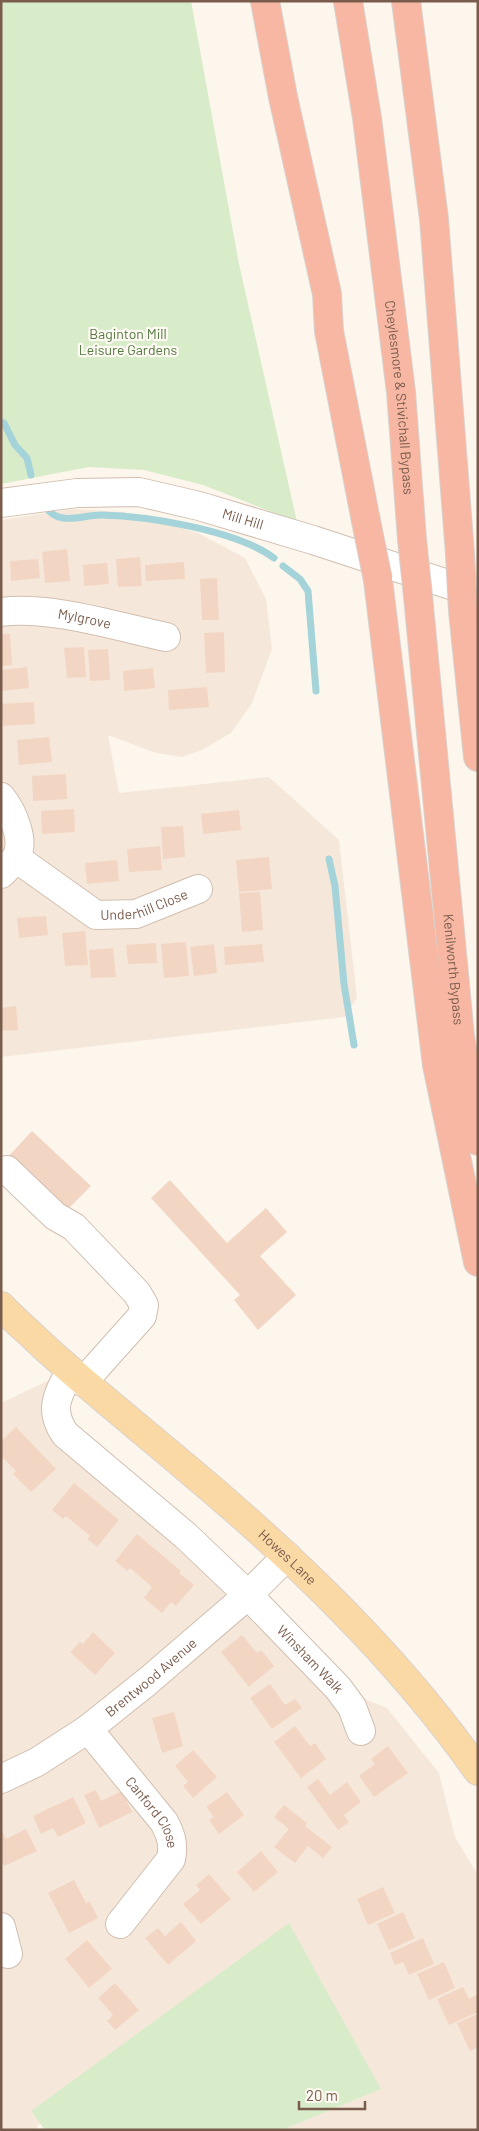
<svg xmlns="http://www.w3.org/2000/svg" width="479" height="2131" font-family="Barlow,sans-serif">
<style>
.residential{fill:#f5e8da}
.green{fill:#d8ecc9}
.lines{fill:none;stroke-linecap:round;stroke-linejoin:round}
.stream{stroke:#a5d3da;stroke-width:7}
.building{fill:#f3d5c3}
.minor-casing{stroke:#d1beb0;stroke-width:30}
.major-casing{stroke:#dad1cd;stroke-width:30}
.highway-casing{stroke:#dad1cd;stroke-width:30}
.minor{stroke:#fff;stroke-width:28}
.major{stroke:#fbd9a5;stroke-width:28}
.highway{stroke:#f7b7a3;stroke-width:28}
.highway-bridge-casing{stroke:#dad1cd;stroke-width:30;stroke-linecap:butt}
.highway-bridge{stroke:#f7b7a3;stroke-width:28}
.labels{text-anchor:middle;stroke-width:4.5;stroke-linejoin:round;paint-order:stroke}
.park-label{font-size:14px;fill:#537a41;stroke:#fffaf3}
.street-label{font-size:14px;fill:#7a5c4d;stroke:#fffaf3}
</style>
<rect width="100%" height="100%" fill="#fdf6ec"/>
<path class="residential" d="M74,509l49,3 75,21 47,25 21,41 6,50 -20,54 -21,30 -29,17 -20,7 -26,-4 -48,-18 11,58 150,-16 70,63 18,158 -12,19 -344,40v-537z
M58,1376l-11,39 194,178 -79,70 -161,109v-369z
M248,1595l90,93 49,20 52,65 16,64 23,38v255h-196l99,-41 -350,23 9,11 -5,7h-34v-351z"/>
<path class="green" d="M1,1h190l48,263 58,258 -94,-37 -59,-15 -55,-3 -88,17z
M289,1923l92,166 -99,41h-237l-14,-19z"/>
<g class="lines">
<path class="stream" d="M1,422l3,1 11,22 12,13 4,17
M45,506c4,6 9,11 18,12 12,2 25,-3 38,-3 46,1 135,15 173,43
M283,566l17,13 8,12 8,100
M329,859l6,27 9,98 10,61"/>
</g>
<path class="building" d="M67,549l3,32 -25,2 -3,-31z
M140,557l2,29 -24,1 -2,-28z
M38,559l2,19 -29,3 -1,-20z
M184,562l1,17 -39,2 -1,-16z
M107,563l2,21 -25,2 -1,-21z
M217,578l2,42h-17l-2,-41z
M224,632l1,40 -19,1 -2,-40z
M1,634h9l2,31 -11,1z
M84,647l2,30 -19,1 -3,-30z
M108,649l2,31 -20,1 -2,-31z
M27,667l2,21 -28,3v-21z
M153,668l2,20 -31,3 -1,-20z
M207,687l2,20 -40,3 -1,-20z
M34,702l1,22 -32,2 -2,-22z
M49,737l3,25 -33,3 -2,-25z
M66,774l1,25 -34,2 -1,-25z
M74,809l1,23 -33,2 -1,-23z
M239,810l2,20 -38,4 -2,-20z
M183,826l2,31 -22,2 -2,-32z
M160,846l2,24 -33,2 -2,-23z
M269,857l3,32 -33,3 -3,-32z
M117,860l2,21 -32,3 -2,-21z
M260,892l3,38 -21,2 -3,-39z
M46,916l2,19 -29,3 -2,-20z
M85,931l3,34 -23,1 -3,-33z
M186,942l3,34 -25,2 -3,-34z
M156,943l1,20 -29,1 -2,-19z
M214,944l3,29 -23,3 -4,-29z
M262,944l2,18 -39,3 -1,-18z
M113,948l3,29 -25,1 -2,-28z
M16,1006l2,24 -17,1v-23z
M32,1131l59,55 -27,27 -58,-54z
M170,1180l57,63 39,-35 21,24 -27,24 36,39 -38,35 -24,-30 6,-5 -89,-97z
M16,1427l40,42 -25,23 -18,-18 3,-3 -13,-13 -2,2v-19z
M74,1483l45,37 -22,27 -10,-8 3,-3 -24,-20 -3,3 -11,-9z
M137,1534l44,37 -2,2 15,12 -18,21 -5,-4 -9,11 -18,-15 8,-11 -22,-19 -3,3 -12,-10z
M93,1632l22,21 -20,22 -25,-23 10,-10 3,2z
M242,1635l15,18 4,-3 13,16 -25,21 -28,-35z
M270,1684l15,21 10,-6 7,9 -30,21 -22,-31z
M174,1712l9,34 -21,7 -10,-35z
M295,1726l15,20 5,-3 11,16 -25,19 -27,-36z
M388,1746l20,27 -34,24 -15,-21 16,-12 -4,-5z
M193,1750l24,27 -24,21 -10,-12 5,-4 -13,-16z
M318,1779l12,16 17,-13 14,20 -17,13 5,7 -11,8 -31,-43z
M96,1790l5,11 21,-10 10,21 -33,16 -15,-33z
M227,1792l17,23 -25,19 -10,-14 5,-3 -8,-10z
M73,1797l13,26 -28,14 -5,-9 -12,6 -8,-18z
M284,1805l23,18 -2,3 27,21 -9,11 -15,-12 -13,17 -21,-16 15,-18 -15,-12z
M1,1829l5,10 20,-10 11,22 -33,15 -3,-7z
M261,1851l17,21 -24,20 -17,-20z
M209,1874l22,25 -30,25 -18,-20 17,-14 -4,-5z
M74,1880l12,23 4,-1 8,16 -29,15 -21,-40z
M383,1887l12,26 -27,12 -11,-26z
M403,1912l12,26 -26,12 -12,-26z
M181,1922l15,19 -28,24 -23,-27 13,-10 7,8z
M423,1938l11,26 -25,11 -6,-13 -8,3 -5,-12z
M87,1940l25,29 -23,19 -24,-29z
M444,1962l11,26 -26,12 -12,-26z
M115,1983l24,27 -24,20 -8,-9 6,-6 -15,-17z
M463,1987l6,12 8,-4 1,17 -29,13 -12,-26z
M478,2014v33l-8,4 -13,-28z"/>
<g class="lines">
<defs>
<g id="minor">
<path id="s1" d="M1,503l76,-10 62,-1 60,14 114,34 165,54"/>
<path id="s2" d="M1,612c48,-7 118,15 165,25"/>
<path d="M1,797c11,14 26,45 14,62 -4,6 -9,10 -14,15"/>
<path id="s3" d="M16,858l80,57 40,-1 62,-25"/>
<path d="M7,1170l48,46 19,11 63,66 7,12 -2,11 -59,66"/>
<path id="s4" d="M70,1371c-12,24 -22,38 -5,63l121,102 62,59 90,93 14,19 9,24"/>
<path id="s5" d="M88,1729l76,93c7,13 10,22 7,37l-51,65"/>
<path id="s6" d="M1,1779l36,-17 51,-33 60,-48 100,-86 39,-39"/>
<path d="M1,1927l7,27"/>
</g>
<g id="major">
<path id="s7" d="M1,1306c13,14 28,26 41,39 46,42 94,80 141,120 109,91 213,190 295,306"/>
</g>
<g id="highway">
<path d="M265,1l18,96 44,197 2,37 37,190"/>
<path id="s8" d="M348,1l19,117 34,274 11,147"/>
<path d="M406,1l28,218 26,335"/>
<path d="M378,580l59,485 41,197"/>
<path id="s9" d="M418,596l42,441 18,104"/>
<path d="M463,611l15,146"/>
</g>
</defs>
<use href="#minor" class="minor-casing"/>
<use href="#major" class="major-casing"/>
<use href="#highway" class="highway-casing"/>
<use href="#minor" class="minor"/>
<use href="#major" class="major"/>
<use href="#highway" class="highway"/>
<defs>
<path id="highway-bridge" d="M366,521l12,59
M412,539l6,57
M460,554l3,57"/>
</defs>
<use href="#highway-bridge" class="highway-bridge-casing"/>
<use href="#highway-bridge" class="highway-bridge"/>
</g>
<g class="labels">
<g class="park-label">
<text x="128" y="339">Baginton Mill<tspan x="128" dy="16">Leisure Gardens</tspan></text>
</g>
<g class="street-label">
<text dy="5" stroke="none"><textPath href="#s8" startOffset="400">Cheylesmore &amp; Stivichall Bypass</textPath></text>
<text dy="5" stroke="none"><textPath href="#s1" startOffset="246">Mill Hill</textPath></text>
<text dy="5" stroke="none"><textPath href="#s2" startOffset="84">Mylgrove</textPath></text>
<text dy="5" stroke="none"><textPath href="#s3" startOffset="148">Underhill Close</textPath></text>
<text dy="5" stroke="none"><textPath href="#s9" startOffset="375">Kenilworth Bypass</textPath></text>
<text dy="5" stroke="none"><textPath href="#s7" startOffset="381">Howes Lane</textPath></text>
<text dy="5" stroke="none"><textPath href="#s4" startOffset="401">Winsham Walk</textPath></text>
<text dy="5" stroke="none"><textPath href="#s6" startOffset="182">Brentwood Avenue</textPath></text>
<text dy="5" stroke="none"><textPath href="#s5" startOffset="106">Canford Close</textPath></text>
</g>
</g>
<rect width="479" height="2131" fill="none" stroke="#7a5c4d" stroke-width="5"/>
<path d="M299 2101v8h66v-8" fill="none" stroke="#7a5c4d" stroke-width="2.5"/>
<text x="306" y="2101" font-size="15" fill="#7a5c4d" stroke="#fffaf3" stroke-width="4" paint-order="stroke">20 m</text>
</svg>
